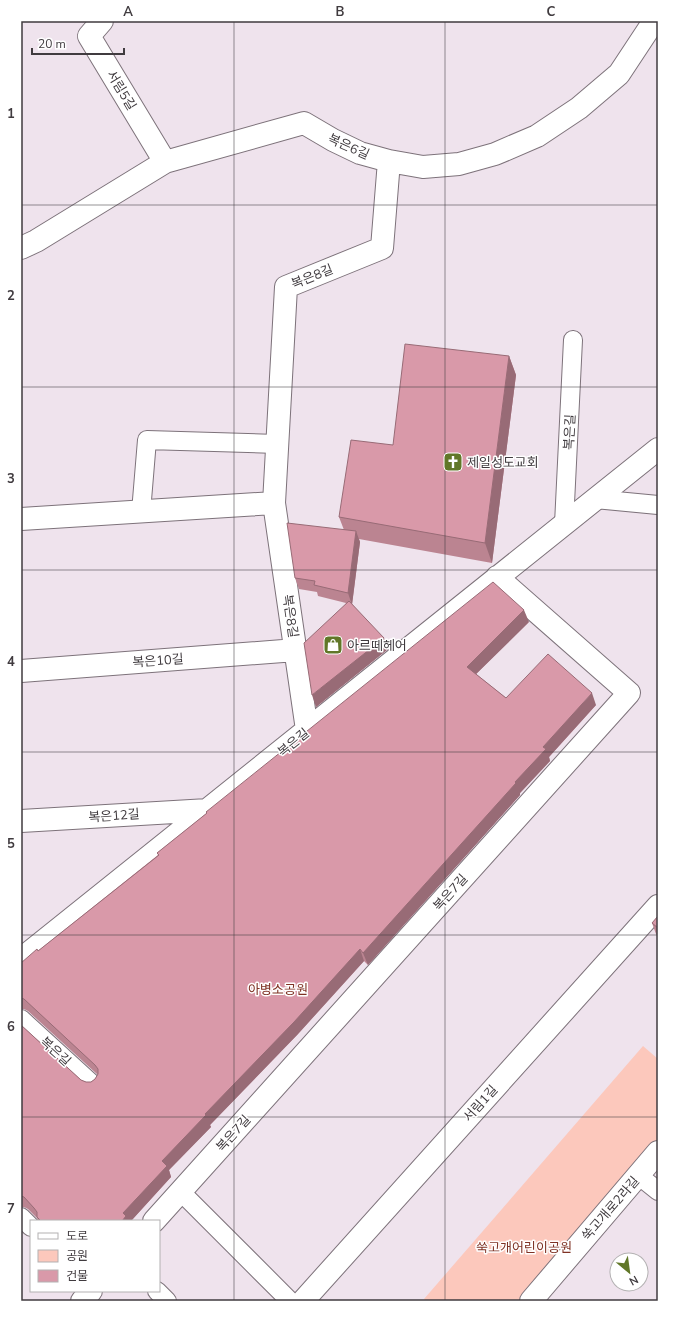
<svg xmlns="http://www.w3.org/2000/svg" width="679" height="1322" font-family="'Nunito Sans','Noto Sans KR',sans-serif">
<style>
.green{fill:#fcc8bc}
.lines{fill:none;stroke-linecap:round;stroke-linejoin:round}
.service-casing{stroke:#7d727a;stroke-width:20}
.minor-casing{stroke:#7d727a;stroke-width:24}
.service{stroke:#fff;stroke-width:18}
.minor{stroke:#fff;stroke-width:22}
.wall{fill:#bb8491}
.shaded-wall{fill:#986b76}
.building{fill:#d999a9;stroke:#986b76}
.grid{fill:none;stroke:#403b3f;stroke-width:1;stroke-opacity:0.55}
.labels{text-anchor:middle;stroke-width:3;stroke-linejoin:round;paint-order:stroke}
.street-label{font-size:13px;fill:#403b3f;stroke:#fff}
.poi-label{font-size:13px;fill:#403b3f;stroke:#fff;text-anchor:start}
.park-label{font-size:13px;fill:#7f3224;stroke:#fff}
.neatline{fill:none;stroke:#403b3f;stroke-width:1.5}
.grid-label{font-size:13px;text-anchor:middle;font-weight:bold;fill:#403b3f}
</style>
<rect width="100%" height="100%" fill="#efe3ed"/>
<path class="green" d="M643,1046l15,13v93l-127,149h-105l-2,-2z"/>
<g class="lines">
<defs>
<path id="service" d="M595,499l63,6
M141,512l6,-72 130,4
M564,524l9,-184
M21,1019l71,65
M638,1175l20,16
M181,1192l109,109
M21,1217l10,10
M157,1291l10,10"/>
<path id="minor" d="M102,21l-13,15 76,126
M21,248l15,-7 129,-79 139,-39 29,17 27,13 29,8 34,6 36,-3 36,-10 42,-18 42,-28 40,-34 35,-53
M274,503l12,-216 96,-39 7,-87
M21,519l253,-16 33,227
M21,671l275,-21
M21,821l187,-11
M21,959l637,-510
M154,1221l475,-528 -132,-116
M82,1301l9,-10
M303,1301l355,-395
M531,1301l127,-149"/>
</defs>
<use href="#service" class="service-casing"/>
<use href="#minor" class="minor-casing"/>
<use href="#service" class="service"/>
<use href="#minor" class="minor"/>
</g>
<path class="wall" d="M509,356l7,19 -24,188 -133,-24 1,3 -8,62 36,45 -72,58 30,-104 -28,-7 -1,-4 -18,-3 -4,-11 49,-48 -5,-13 54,-72z
M529,622l-53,52 30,24 90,7 -47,52 1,4 -30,32v2l-152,170 -4,-4 -66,73 -88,91 1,2 -42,43 2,7 -40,44h-93l-1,-3 -9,-9 -4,-2h-3v-182l60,55 5,2h5l4,-3 3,-4 -70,-64 -4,-2h-3v-46l17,-12 120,-96 -1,-2 50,-40 -1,-1z
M658,916v20l-2,-2 -4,-11z"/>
<path class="shaded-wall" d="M509,356l7,19 -24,188 -7,-20z
M356,531l4,11 -8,63 -4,-12z
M524,610l5,12 -58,57 -4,-12z
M384,638l4,11 -72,58 -4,-12z
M592,693l4,12 -47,52 1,4 -30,32v2l-152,170 -5,-12 152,-171 28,-35z
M360,949l4,12 -66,73 -88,91 1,2 -42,43 2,7 -40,44h-9l1,-8 39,-52 43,-47z"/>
<path class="building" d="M405,344l104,12 -24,187 -146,-26 12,-77 42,5z
M287,523l69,8 -8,62 -34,-8 1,-4 -20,-3z
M493,582l31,28 -57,57 39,31 42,-44 44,39 -49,54 3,2 -31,33 1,1 -153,170 -3,-4 -66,73 -89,92 1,1 -44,46 5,5 -44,47 3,3 -4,5h-81l-4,-4v-5l-3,-4 -10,-11 -3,-1v-171l60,55 5,2h5l4,-3 3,-5v-5l-3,-4 -71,-66 -3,-1v-35l16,-14 1,2 121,-96 -2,-2 50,-40 -1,-1z
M349,601l35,37 -72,57 -8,-52z
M658,916v12l-6,-5z"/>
<path class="grid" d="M234,21v1280M445,21v1280M21,205h637M21,387h637M21,570h637M21,752h637M21,935h637M21,1117h637"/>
<defs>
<symbol id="church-square" viewBox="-11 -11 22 22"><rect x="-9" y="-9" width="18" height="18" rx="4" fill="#617728" stroke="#fff"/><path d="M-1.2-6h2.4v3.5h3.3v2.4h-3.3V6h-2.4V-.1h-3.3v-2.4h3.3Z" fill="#fff"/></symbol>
<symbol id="shop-square" viewBox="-11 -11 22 22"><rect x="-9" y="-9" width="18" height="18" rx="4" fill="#617728" stroke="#fff"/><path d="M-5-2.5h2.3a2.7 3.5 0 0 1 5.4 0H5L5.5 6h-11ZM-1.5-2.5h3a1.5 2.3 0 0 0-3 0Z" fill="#fff"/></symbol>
</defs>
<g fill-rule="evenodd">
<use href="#church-square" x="442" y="451" width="22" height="22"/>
<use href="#shop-square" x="322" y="634" width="22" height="22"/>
</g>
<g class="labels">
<g class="street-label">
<text transform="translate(122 90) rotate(59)" y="5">서림5길</text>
<text transform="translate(349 146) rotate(24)" y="5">복은6길</text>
<text transform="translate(312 276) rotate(-22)" y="5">복은8길</text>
<text transform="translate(569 432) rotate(-87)" y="5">복은길</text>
<text transform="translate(291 616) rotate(82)" y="5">복은8길</text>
<text transform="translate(158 660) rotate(-4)" y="5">복은10길</text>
<text transform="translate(293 742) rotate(-39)" y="5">복은길</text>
<text transform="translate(114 815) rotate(-4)" y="5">복은12길</text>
<text transform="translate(450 892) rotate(-48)" y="5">복은7길</text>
<text transform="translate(56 1051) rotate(42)" y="5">복은길</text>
<text transform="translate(480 1103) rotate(-48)" y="5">서림1길</text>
<text transform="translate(233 1133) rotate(-48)" y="5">복은7길</text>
<text transform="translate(610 1208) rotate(-49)" y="5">쑥고개로2라길</text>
</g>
<g class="poi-label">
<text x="467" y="467">제일성도교회</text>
<text x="347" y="650">아르떼헤어</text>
</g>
<g class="park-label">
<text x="278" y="994">아병소공원</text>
<text x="524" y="1252">쑥고개어린이공원</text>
</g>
</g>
<rect width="679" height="1322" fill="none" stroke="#ffffff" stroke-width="44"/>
<rect x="30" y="1220" width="130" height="72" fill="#ffffff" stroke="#b3b1b2"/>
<rect x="38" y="1233" width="20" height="6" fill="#ffffff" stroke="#b3b1b2"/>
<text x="66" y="1240" font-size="12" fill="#403b3f">도로</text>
<rect x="38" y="1250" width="20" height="12" fill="#fcc8bc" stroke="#b3b1b2"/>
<text x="66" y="1260" font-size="12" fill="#403b3f">공원</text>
<rect x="38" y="1270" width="20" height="12" fill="#d999a9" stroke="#b3b1b2"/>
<text x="66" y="1280" font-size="12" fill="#403b3f">건물</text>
<g transform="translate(629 1272) rotate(151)"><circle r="19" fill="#ffffff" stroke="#b3b1b2"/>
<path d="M0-3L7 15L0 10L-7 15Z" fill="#617728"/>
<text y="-6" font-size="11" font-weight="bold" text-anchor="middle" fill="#403b3f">N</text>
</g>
<path d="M32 48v6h92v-6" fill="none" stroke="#403b3f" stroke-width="2"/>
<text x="38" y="48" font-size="12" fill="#403b3f" stroke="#ffffff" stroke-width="3" paint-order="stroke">20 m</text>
<rect x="22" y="22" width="635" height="1278" class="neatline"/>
<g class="grid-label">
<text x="128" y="16">A</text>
<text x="340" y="16">B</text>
<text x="551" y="16">C</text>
<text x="11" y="118">1</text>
<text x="11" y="300">2</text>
<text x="11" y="483">3</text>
<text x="11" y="666">4</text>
<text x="11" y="848">5</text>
<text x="11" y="1031">6</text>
<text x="11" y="1213">7</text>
</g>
</svg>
